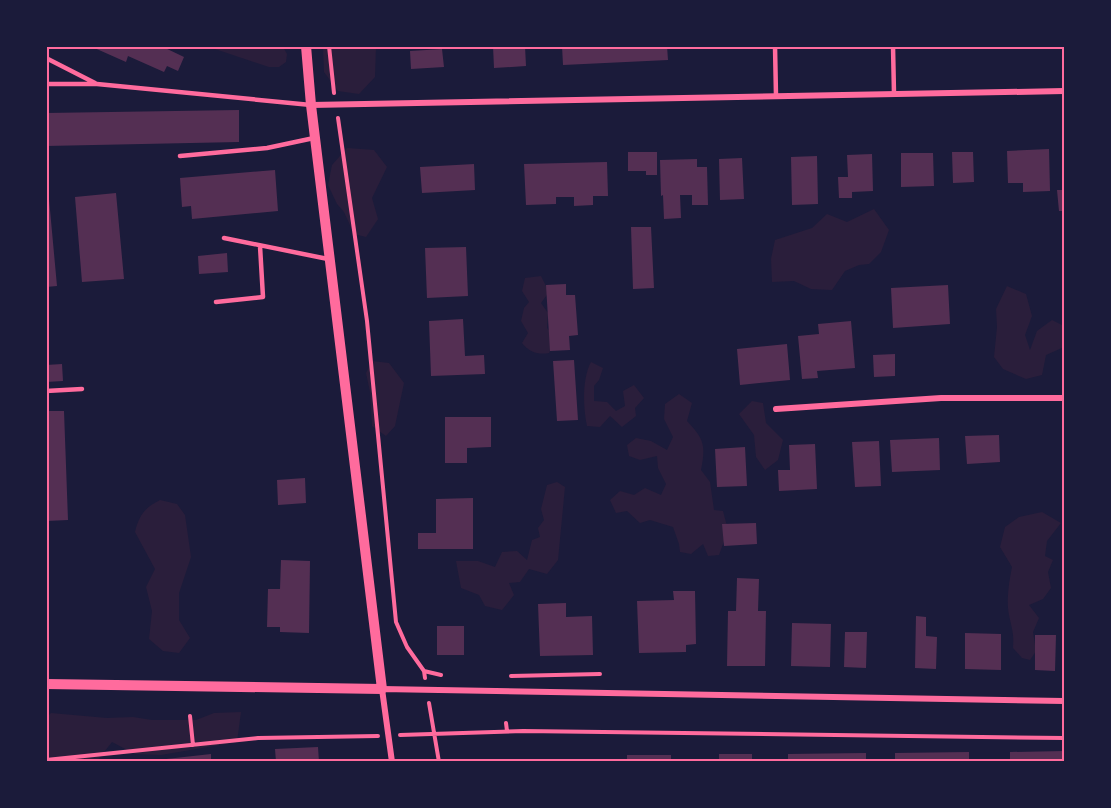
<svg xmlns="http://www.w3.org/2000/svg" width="1111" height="808" font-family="Lato,sans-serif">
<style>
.green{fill:#2a1e3b}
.building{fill:#542f53}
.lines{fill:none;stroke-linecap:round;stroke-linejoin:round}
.path{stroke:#ff6b9d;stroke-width:4}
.service{stroke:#ff6b9d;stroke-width:4.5}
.minor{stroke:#ff6b9d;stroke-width:6}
.tertiary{stroke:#ff6b9d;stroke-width:10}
.neatline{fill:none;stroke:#ff6b9d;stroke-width:2}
</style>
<rect width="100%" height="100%" fill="#1b1b3a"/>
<path class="green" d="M209,47h74l4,7 -1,8 -7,5h-10z
M323,47h53l-1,30 -16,17 -21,-3 -14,-19z
M347,148l27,2 13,17 -15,31 6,21 -12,18 -12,-3 -10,-22 -7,-8 -9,-19 4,-20z
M874,209l15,21 -8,22 -12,12 -10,1 -14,6 -13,19 -21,-1 -17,-8 -22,1 -1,-23 4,-19 37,-12 15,-14 20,8z
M541,276l8,16 -8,11 7,10 -1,15 9,11 -7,14c-11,2 -20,-1 -27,-10l6,-10 -7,-12 3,-13 5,-6 -7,-11 3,-13z
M1007,286l19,8 6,22 -7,19 5,15 7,-19 15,-11 12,6v21l-18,8 -4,20 -16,4 -23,-10 -9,-12 3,-30 -1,-18z
M372,361l17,2 15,20 -9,43 -9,10 -14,-10 -2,-34 -4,-19z
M591,362l12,6 -4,12 -5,6v15l13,1 9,9 9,-5 -2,-15 11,-6 10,13 -9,10 1,8 -14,11 -12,-11 -10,11 -13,-1c-4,-18 -5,-48 4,-64z
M679,394l13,9 -5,18c17,18 19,24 14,49l9,12 4,28 9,1 5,19 -9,25 -11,1 -5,-12 -12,10 -11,-2 -1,-8 -6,-17 -23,-7 -10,3 -13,-12 -11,2 -6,-13 10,-9 14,4 11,-7 16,7 5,-11 -8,-16 -1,-12 -17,4 -11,-4 -2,-11 9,-7 15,3 16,9 6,-13 -9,-18 1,-15z
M752,401l11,2 3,20 17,17 -5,20 -13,10 -9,-13 -2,-22 -15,-21z
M557,482l8,5 -7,73 -11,14 -18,-5 -9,13 -11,1 5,12 -12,15 -17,-4 -6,-11 -18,-7 -5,-27h22l17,6 7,-15 15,-1 10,9 5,-20 8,-3 -2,-9 6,-8 -3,-11 6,-24z
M160,500l17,4 8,11 6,42 -12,36v27l11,18 -11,15 -16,-2 -14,-12 3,-28 -6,-24 9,-18 -20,-37c4,-16 9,-24 25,-32z
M1042,512l19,11 -14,18 -2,15 8,4 -5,12 3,16 -8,11 -14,6 10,13 -6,14 3,19 -6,9 -8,-2 -9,-10c1,-16 -1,-18 -4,-33 -3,-15 0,-33 3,-48l-12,-20 5,-20 14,-10z
M241,712l-4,30 -76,13 -26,-1 -23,-12 -15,19h-50v-44l4,-4 56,5 26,-1 19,3h44l18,-7z"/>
<path class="building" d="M90,46h71l23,11 -6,14 -11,-5 -3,6 -36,-16 -2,6z
M493,46h32l1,20 -32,2z
M562,46h105l1,14 -105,5z
M442,49l2,18 -33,2 -1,-18z
M239,110v32l-193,4v-33z
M1049,149l1,42 -27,1v-9h-15l-1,-32z
M628,152h29v23h-11v-4h-18z
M952,152h21l1,30 -21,1z
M901,153h32l1,33 -33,1z
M872,154l1,37 -21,1v6h-13l-1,-21h10l-1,-22z
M817,156l1,48 -26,1 -1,-48z
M742,158l2,41 -24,1 -1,-41z
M697,159v8h10l1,38h-16v-10h-12l1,23 -17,1 -1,-24 -2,1 -1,-36z
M607,162l1,34h-15v9l-19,1v-9h-18v7l-30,1 -2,-41z
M474,164l1,26 -53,3 -2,-26z
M275,170l3,41 -86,8 -1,-13 -9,1 -2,-29z
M1057,190h7v21h-5z
M116,193l8,86 -42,3 -7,-85z
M46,199h3l8,87 -11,1z
M631,227h20l3,61 -21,1z
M466,247l2,49 -41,2 -2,-50z
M227,253l1,19 -29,2 -1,-18z
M566,284v11h9l3,40 -9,1 1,14 -20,1 -4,-66z
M948,285l2,39 -57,4 -2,-40z
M463,319l2,37 19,-1 1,19 -54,2 -2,-55z
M851,321l4,47 -38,3 1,7 -16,1 -4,-43 21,-2 -1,-10z
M787,344l3,36 -50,5 -3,-36z
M895,354v22l-21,1 -1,-22z
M574,360l4,60 -21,1 -4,-60z
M62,364l1,17 -17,1v-17z
M46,411h18l4,109 -22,1z
M445,417h46v30l-24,1v15h-22z
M999,435l1,27 -33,2 -2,-28z
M939,438l1,32 -48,2 -2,-32z
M879,441l2,45 -26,1 -3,-45z
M815,444l2,45 -38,2 -1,-21h12l-1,-25z
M745,447l2,39 -30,1 -2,-38z
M305,478l1,25 -28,2 -1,-25z
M473,498v51h-55v-16h18v-34z
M756,523l1,21 -33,2 -2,-22z
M281,560l29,1 -1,72 -29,-1v-5h-13l1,-38h12z
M737,578l22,1 -1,32h8l-1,55h-38l1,-55h8z
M673,591h22l1,53 -10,1v7l-47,1 -2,-52 37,-1z
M566,603v14l26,-1 1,39 -53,1 -2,-52z
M916,616l10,1v19l11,1 -1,32 -21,-1z
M792,623l39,1 -1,43 -39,-1z
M437,626h27v29h-27z
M845,632h22l-1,36 -22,-1z
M965,633l36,1v36l-36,-1z
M1035,635h21l-1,36 -20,-1z
M318,747l1,15h-43l-1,-13z
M1064,751v11h-54v-10z
M969,752v10h-74v-9z
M866,753v9h-78v-8z
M211,754v8h-54v-2z
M719,754h33v8h-33z
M627,755h44v7h-44z"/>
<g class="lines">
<path class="path" d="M329,46l5,47
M338,118l29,203 29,301 11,25 17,24 1,7
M424,671l17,4
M511,676l89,-2
M429,703l10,59
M190,716l3,29
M506,723l1,8
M400,735l123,-4 541,7
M46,760l212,-22 120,-2"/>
<path class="service" d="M775,46l1,50
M893,46l1,48
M46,58l49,25
M46,84h51l214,21
M180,156l87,-8 47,-10
M224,238l104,21
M216,302l47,-5 -3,-51
M46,391l36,-2"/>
<path class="minor" d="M311,105l753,-14
M776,409l165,-11h123
M392,762l-10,-73 682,12"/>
<path class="tertiary" d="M46,684l336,5 -71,-584 -5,-59"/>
</g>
<rect width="1111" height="808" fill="none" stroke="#1b1b3a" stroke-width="96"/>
<rect x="48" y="48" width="1015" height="712" class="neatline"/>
</svg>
